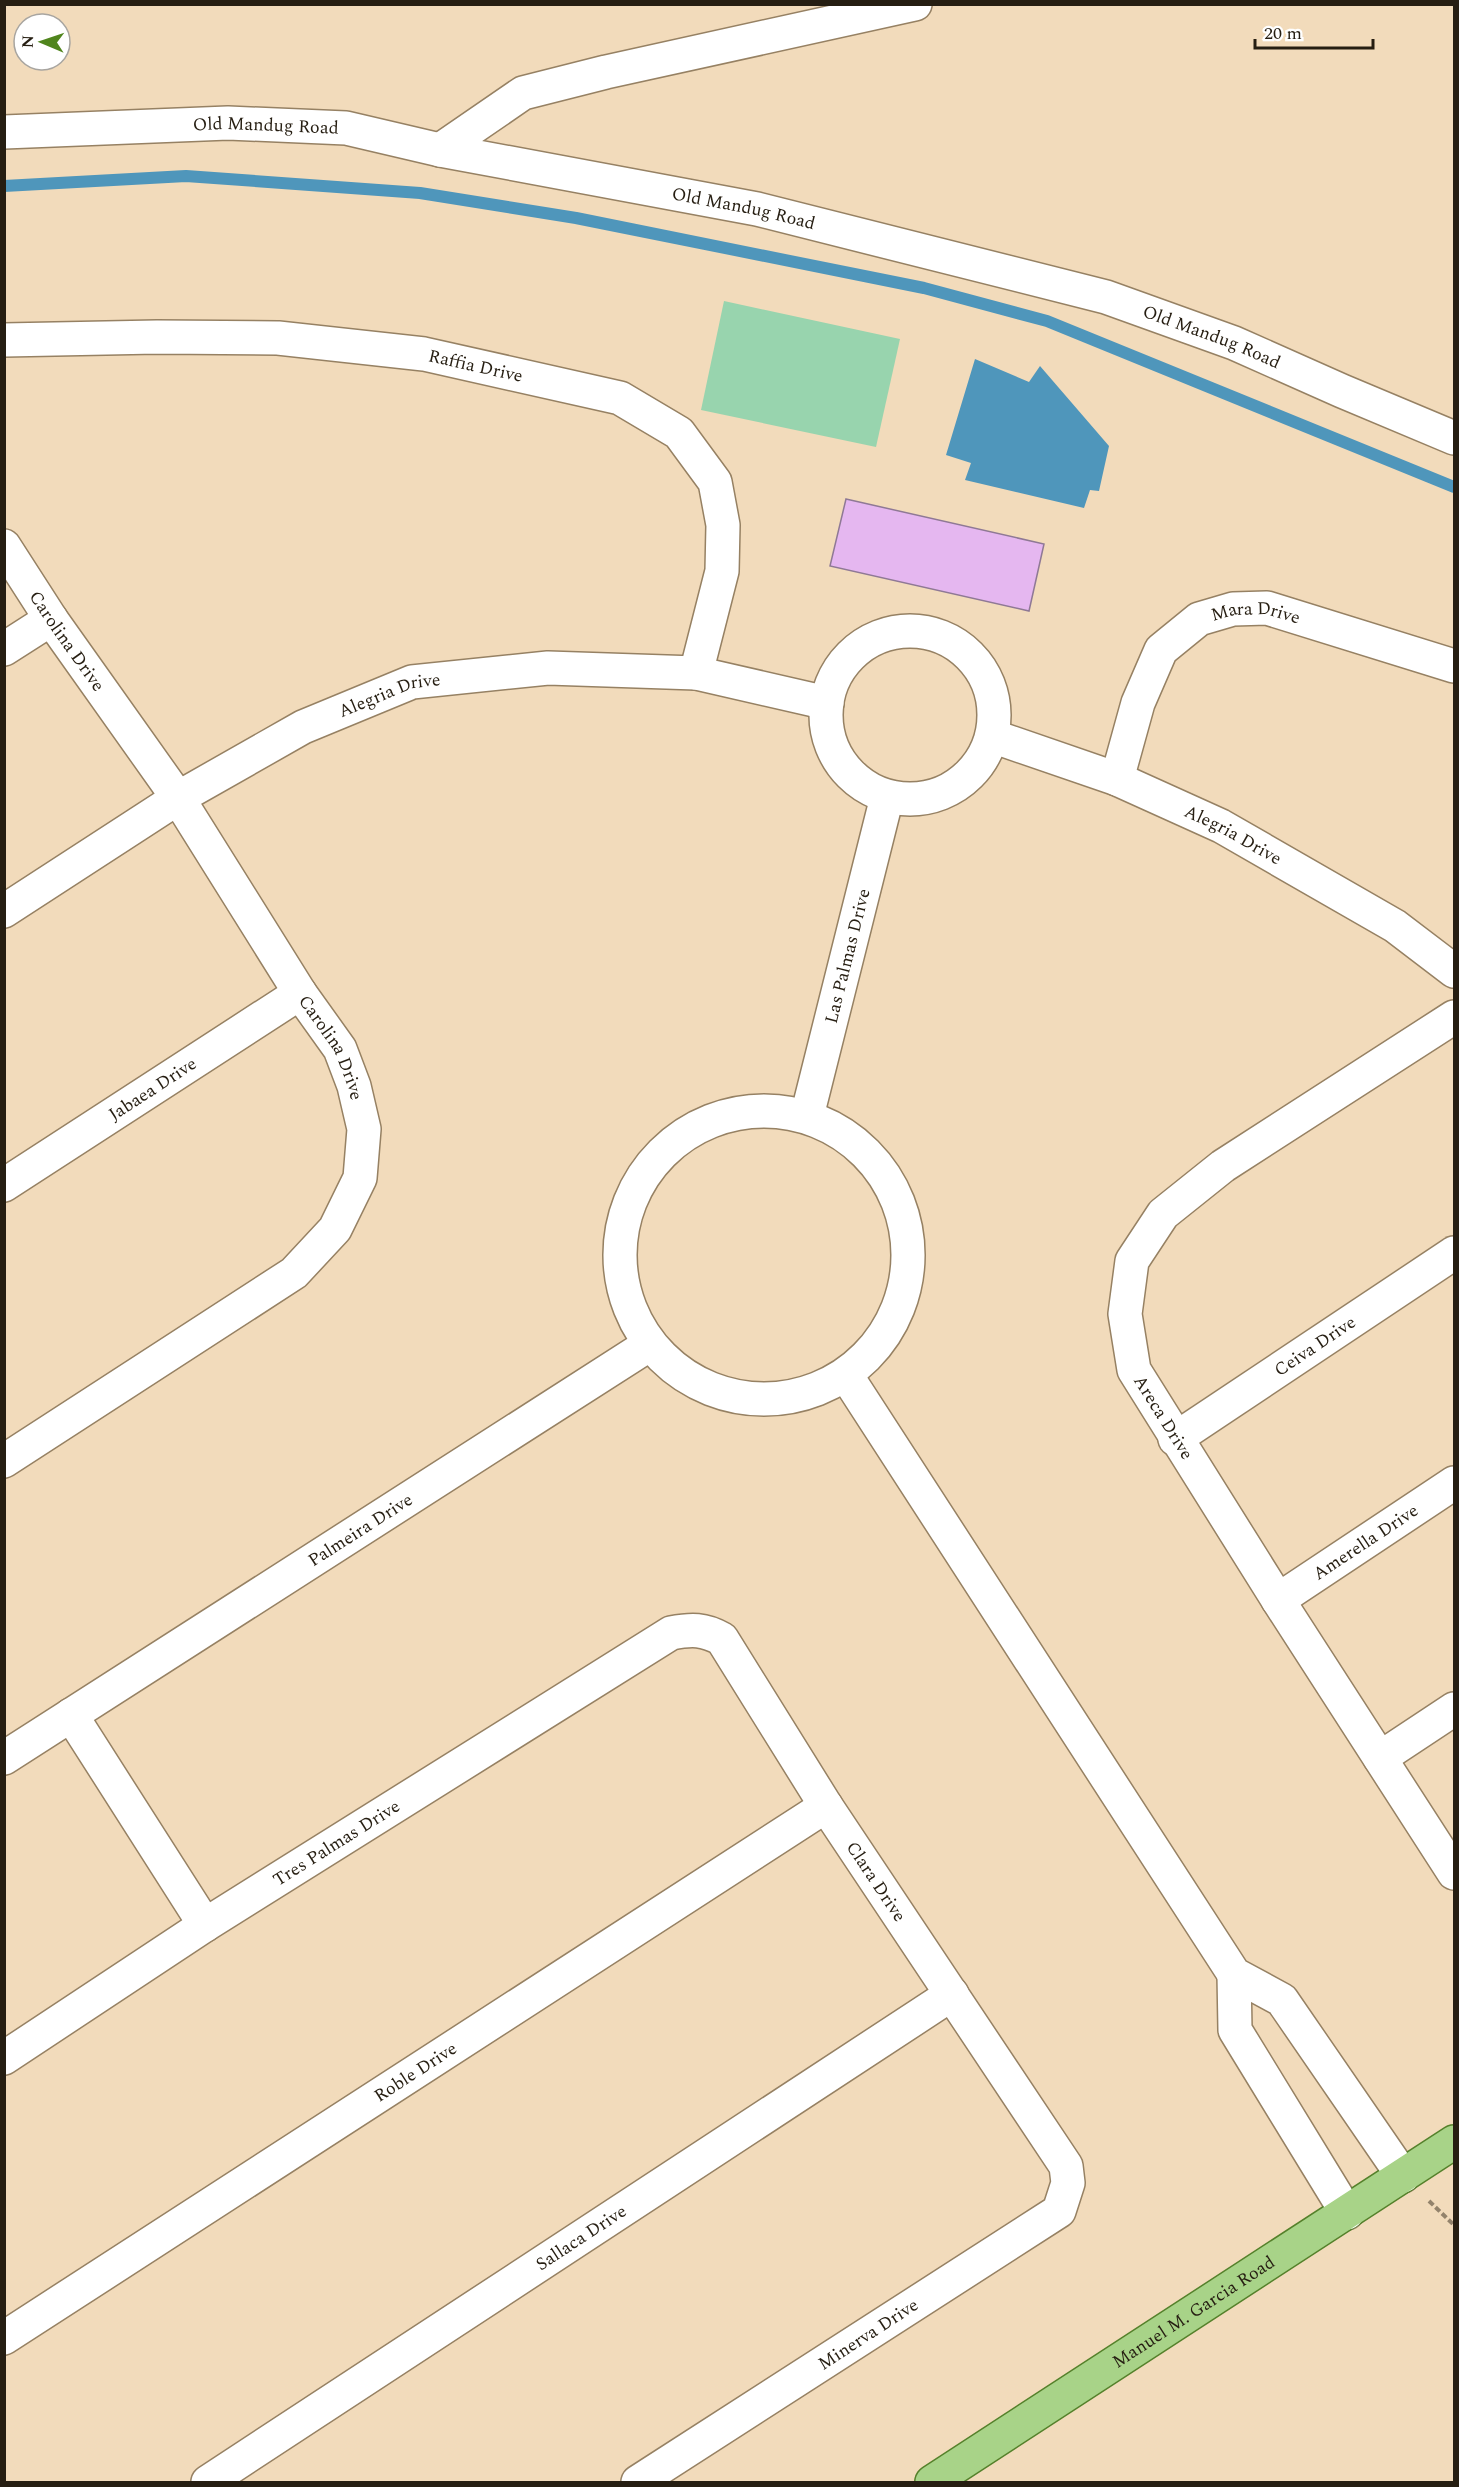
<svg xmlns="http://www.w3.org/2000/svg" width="1459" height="2487" font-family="Spectral,serif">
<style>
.green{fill:#98d4ae}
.water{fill:#4f96bb}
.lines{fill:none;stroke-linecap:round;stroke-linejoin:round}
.stream{stroke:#4f96bb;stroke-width:12}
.building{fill:#e5b7f0;stroke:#8f7995;stroke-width:1.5}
.minor-casing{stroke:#968163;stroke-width:36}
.major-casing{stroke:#55812b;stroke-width:36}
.path{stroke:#93836c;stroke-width:4;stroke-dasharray:6 3;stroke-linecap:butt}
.minor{stroke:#fff;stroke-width:33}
.major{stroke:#a8d388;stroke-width:33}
.labels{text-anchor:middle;stroke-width:6;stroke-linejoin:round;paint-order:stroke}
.street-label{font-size:18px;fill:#261e12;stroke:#fff}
</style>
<rect width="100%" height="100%" fill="#f2dbbb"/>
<path class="green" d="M724,301l176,38 -24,108 -175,-37z"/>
<path class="water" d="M975,359l54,23 11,-16 69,80 -10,45 -9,-1 -6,18 -119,-28 6,-17 -25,-8z"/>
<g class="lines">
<path class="stream" d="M4,186l182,-10 234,17 156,25 348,70 123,33 407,166"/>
</g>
<path class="building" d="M846,499l198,45 -15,67 -199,-45z"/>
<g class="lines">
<defs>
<g id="minor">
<path id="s1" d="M4,132l224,-9 118,5 94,22 317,59 349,88 128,46 108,48 112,47"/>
<path d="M440,150l83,-57 83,-21 309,-68"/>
<path id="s2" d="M4,340l153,-3 121,1 146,16 196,44 59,35 36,49 8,43 -1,46 -26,102"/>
<path id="s3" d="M4,546l47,73 127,179 122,195 40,56 14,37 10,43 -4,49 -25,51 -41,44 -290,188"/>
<circle cx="910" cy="715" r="84"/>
<path d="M4,649l47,-30"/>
<path id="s4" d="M992,736l125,43 104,47 174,100 59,45"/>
<path id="s5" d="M1117,779l21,-76 23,-53 38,-31 34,-10 34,-1 187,58"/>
<path id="s6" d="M4,911l174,-113 125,-71 109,-45 136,-14 148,5 131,30"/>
<path id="s7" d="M1454,1017l-231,149 -60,48 -31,47 -7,53 9,56 144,230 176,273"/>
<circle cx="764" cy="1255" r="144"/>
<path id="s8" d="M807,1116l80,-319"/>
<path id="s9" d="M4,1185l296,-192"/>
<path d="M846,1375l388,599 48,26 121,176"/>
<path id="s10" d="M1175,1439l279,-186"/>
<path id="s11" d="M1278,1600l176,-117"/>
<path d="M71,1715l134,210"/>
<path id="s12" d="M4,1758l646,-414"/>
<path d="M1380,1758l74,-49"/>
<path d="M1234,1974l1,56 112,183"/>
<path id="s13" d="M4,2058l201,-133 466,-292c21,-4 33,-4 51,6l104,167 240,360 2,17 -9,28 -421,271"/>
<path id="s14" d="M4,2338l822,-532"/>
<path id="s15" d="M208,2482l744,-488"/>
</g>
<g id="major">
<path id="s16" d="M932,2482l522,-340"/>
</g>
</defs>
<use href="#minor" class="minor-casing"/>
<use href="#major" class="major-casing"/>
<path class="path" d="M1429,2201l25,24"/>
<use href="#minor" class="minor"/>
<use href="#major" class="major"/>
</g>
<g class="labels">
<g class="street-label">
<text dy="6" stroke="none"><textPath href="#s1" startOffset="262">Old Mandug Road</textPath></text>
<text dy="6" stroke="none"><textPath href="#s1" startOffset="748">Old Mandug Road</textPath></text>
<text dy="6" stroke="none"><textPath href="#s1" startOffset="1234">Old Mandug Road</textPath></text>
<text dy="6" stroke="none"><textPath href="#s2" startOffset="474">Raffia Drive</textPath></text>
<text dy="6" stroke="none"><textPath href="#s5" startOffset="244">Mara Drive</textPath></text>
<text dy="6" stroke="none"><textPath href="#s3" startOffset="114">Carolina Drive</textPath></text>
<text dy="6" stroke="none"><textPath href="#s6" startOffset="444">Alegria Drive</textPath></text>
<text dy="6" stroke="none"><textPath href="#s4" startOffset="261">Alegria Drive</textPath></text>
<text dy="6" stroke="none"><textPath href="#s8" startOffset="165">Las Palmas Drive</textPath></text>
<text dy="6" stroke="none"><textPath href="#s3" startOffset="600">Carolina Drive</textPath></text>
<text dy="6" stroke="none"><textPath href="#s9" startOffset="177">Jabaea Drive</textPath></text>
<text dy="6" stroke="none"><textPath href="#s10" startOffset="168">Ceiva Drive</textPath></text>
<text dy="6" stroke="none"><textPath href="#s7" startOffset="574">Areca Drive</textPath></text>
<text dy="6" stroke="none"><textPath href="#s12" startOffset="423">Palmeira Drive</textPath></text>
<text dy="6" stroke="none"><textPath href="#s11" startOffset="105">Amerella Drive</textPath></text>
<text dy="6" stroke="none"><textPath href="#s13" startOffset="396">Tres Palmas Drive</textPath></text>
<text dy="6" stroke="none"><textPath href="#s13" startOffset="1131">Clara Drive</textPath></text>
<text dy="6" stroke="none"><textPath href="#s14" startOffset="490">Roble Drive</textPath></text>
<text dy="6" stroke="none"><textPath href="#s15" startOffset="446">Sallaca Drive</textPath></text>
<text dy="6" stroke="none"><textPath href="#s16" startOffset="312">Manuel M. Garcia Road</textPath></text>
<text transform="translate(868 2334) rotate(-33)" y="6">Minerva Drive</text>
</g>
</g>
<rect width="1459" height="2487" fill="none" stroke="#261e12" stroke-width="12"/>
<g transform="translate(42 42) rotate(272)"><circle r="28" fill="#ffffff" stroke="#a8a5a0" stroke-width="1.5"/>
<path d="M0-4.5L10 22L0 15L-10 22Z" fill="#50851d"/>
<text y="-9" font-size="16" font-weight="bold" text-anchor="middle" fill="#261e12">N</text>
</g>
<path d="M1255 39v9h118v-9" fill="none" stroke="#261e12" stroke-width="3"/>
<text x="1264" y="39" font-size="18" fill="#261e12" stroke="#ffffff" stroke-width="4.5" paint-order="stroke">20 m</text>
</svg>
